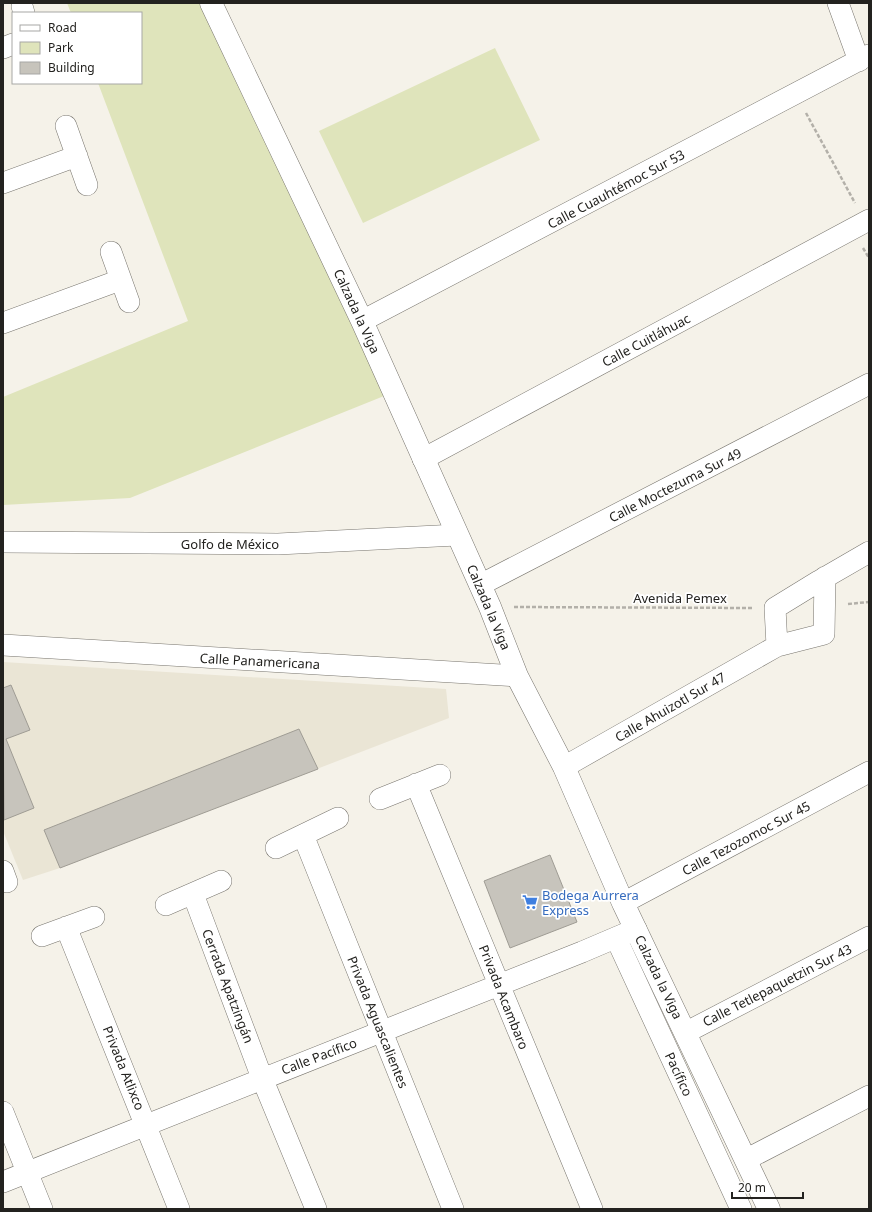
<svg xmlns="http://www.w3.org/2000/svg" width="872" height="1212" font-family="'Noto Sans',sans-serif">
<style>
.built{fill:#eae5d5}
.green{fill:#dfe4bb}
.building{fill:#c7c4bc;stroke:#9f9c94}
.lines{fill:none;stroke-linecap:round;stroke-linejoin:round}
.minor-casing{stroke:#78756e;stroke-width:22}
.secondary-casing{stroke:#78756e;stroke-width:23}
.path{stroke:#b3b0a9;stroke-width:2.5;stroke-dasharray:4 2;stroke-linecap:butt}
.minor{stroke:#fff;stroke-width:21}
.secondary{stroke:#fff;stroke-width:22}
.labels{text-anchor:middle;stroke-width:3.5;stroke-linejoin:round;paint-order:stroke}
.street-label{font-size:13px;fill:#23221f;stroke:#fff}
.shop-label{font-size:13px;fill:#366cbe;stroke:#fff;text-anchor:start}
</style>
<rect width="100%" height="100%" fill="#f5f2e9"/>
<path class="built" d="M3,662l443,27 3,29 -389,150 -37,12 -20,-49z"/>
<path class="green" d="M67,3h138l179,393 -254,102 -127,7v-108l185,-76 -90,-238h43v-70h-70z
M495,48l45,92 -177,83 -44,-92z"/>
<path class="building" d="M11,685l19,45 -24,9 28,69 -30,12 -1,-132z
M299,729l19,40 -258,99 -16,-38z
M550,855l27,67 -67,26 -26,-67z"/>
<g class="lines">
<defs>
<path id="minor" d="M838,3l21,58
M22,6l2,7
M3,48l10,-4
M66,126l21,59
M3,183l74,-27
M111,252l18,50
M362,321l507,-266
M3,323l117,-43
M423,459l446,-239
M3,542l275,2 179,-9
M480,585l389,-201
M3,645l514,31
M777,646l-2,-38 44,-27 50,-29
M564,767l213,-121 47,-12 1,-57
M416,784l176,425
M380,799l60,-24
M303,835l150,374
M276,848l62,-30
M3,871l4,11
M193,894l69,184 54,131
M623,903l246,-131
M166,905l55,-24
M66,927l113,282
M42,936l52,-19
M616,938l125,271
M685,1033l184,-96
M3,1112l39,97
M747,1159l122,-63
M3,1182l579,-230 54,-23"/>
<path id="secondary" d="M211,3l151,318 128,286 27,69 47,91 59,136 146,306"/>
</defs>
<use href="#minor" class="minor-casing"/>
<use href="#secondary" class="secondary-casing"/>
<path class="path" d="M806,113l49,90
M863,248l6,10
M848,604l21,-2
M514,607l239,1"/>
<use href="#minor" class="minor"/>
<use href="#secondary" class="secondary"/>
</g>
<defs>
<symbol id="supermarket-bare" viewBox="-9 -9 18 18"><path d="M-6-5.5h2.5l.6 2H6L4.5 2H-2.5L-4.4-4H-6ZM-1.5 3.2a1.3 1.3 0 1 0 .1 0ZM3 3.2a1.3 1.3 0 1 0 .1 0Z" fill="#3f7fe0" stroke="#fff" stroke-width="2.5" paint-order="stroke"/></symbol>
</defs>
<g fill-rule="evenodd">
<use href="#supermarket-bare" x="519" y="891" width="22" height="22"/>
</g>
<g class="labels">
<g class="street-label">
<text transform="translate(616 189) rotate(-28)" y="5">Calle Cuauhtémoc Sur 53</text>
<text transform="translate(357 311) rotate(65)" y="5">Calzada la Viga</text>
<text transform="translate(646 340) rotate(-28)" y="5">Calle Cuitláhuac</text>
<text transform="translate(675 485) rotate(-27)" y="5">Calle Moctezuma Sur 49</text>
<text x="230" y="549">Golfo de México</text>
<text x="680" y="603">Avenida Pemex</text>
<text transform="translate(489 607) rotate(67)" y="5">Calzada la Viga</text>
<text transform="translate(260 661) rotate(3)" y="5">Calle Panamericana</text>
<text transform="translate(670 707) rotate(-30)" y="5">Calle Ahuizotl Sur 47</text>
<text transform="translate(746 838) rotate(-28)" y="5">Calle Tezozomoc Sur 45</text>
<text transform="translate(659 977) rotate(64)" y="5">Calzada la Viga</text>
<text transform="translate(777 985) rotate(-27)" y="5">Calle Tetlepaquetzin Sur 43</text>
<text transform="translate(228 986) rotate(69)" y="5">Cerrada Apatzingán</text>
<text transform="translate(504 997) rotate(68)" y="5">Privada Acambaro</text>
<text transform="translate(378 1022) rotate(68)" y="5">Privada Aguascalientes</text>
<text transform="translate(319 1056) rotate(-21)" y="5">Calle Pacífico</text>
<text transform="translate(124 1068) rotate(68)" y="5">Privada Atlixco</text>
<text transform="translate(679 1074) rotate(65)" y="5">Pacífico</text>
</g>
<g class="shop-label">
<text x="542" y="900">Bodega Aurrera<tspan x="542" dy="15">Express</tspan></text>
</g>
</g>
<rect width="872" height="1212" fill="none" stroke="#23221f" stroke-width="8"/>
<rect x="12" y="12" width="130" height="72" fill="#ffffff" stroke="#a7a7a5"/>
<rect x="20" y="25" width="20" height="6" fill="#ffffff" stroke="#a7a7a5"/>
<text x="48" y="32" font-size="12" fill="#23221f">Road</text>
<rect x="20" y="42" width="20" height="12" fill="#dfe4bb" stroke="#a7a7a5"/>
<text x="48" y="52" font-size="12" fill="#23221f">Park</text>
<rect x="20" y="62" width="20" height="12" fill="#c7c4bc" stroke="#a7a7a5"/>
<text x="48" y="72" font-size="12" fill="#23221f">Building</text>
<path d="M732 1192v6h71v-6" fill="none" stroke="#23221f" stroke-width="2"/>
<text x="738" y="1192" font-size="12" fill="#23221f" stroke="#ffffff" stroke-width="3" paint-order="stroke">20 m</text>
</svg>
